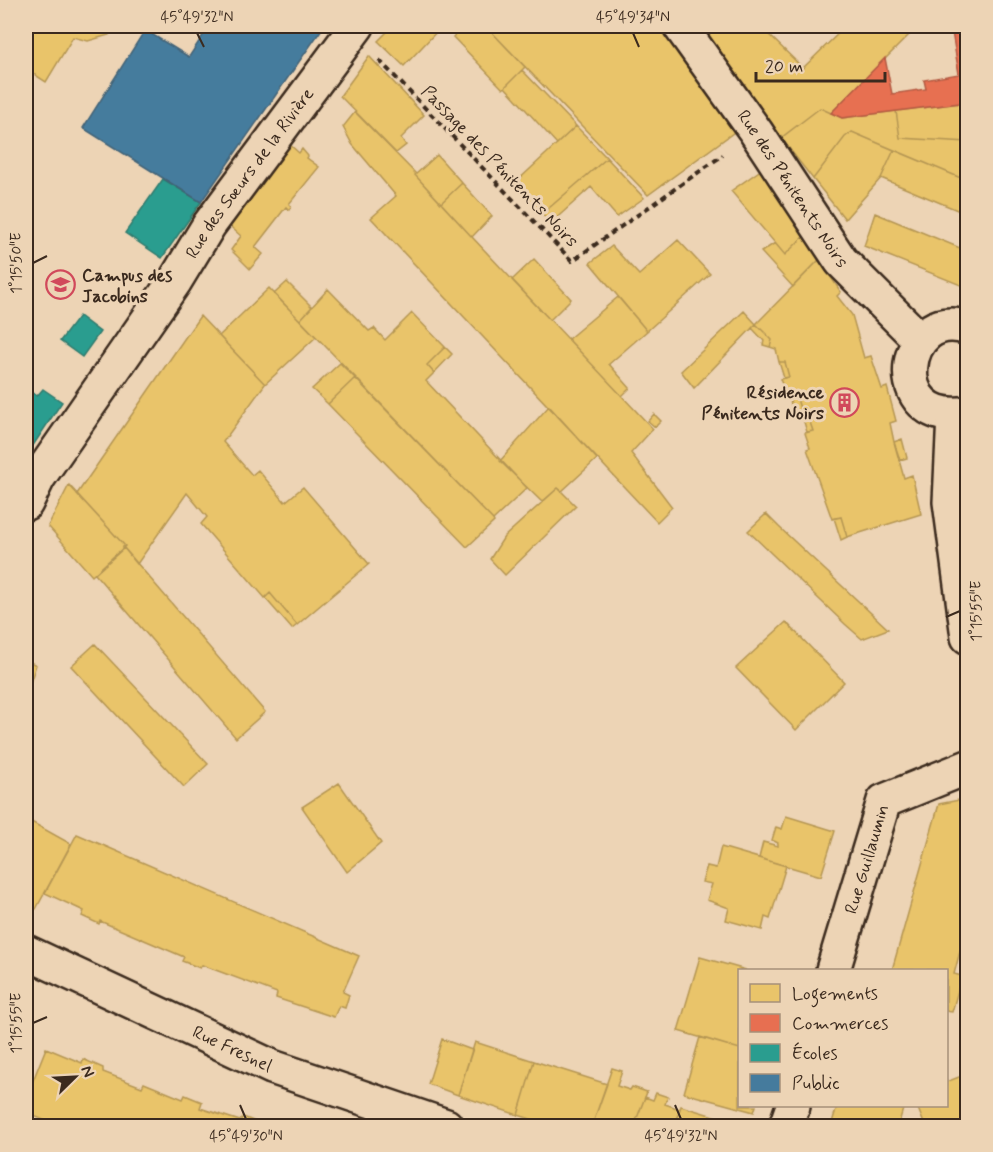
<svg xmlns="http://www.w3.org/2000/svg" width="993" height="1152" font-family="Mynerve,sans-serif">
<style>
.homes{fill:#e9c46a;stroke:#b59653;stroke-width:1.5}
.shops{fill:#e76f51;stroke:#b35a42;stroke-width:1.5}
.schools{fill:#2a9d8f;stroke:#2f7a6d;stroke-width:1.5}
.public{fill:#457b9d;stroke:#426377;stroke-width:1.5}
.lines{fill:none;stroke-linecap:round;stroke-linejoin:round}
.minor-casing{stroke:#3b2a1e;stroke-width:38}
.path{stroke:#3b2a1e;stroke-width:4;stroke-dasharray:6 4.5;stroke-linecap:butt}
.minor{stroke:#edd4b5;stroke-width:33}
.ticks{fill:none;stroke:#3b2a1e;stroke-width:2}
.labels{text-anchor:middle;stroke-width:6;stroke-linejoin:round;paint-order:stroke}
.street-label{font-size:18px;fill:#3b2a1e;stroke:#edd4b5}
.poi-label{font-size:18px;font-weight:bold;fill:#3b2a1e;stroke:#edd4b5;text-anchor:start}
.neatline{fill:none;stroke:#3b2a1e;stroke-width:2}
.ticks-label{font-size:15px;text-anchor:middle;fill:#3b2a1e}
</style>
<rect width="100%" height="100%" fill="#edd4b5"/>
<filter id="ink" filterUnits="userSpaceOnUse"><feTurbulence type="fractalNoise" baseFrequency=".0167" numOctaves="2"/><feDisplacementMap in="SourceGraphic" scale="12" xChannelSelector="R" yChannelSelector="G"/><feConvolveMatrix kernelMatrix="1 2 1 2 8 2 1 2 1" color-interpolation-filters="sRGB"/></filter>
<g filter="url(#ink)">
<path class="homes" d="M26,26h87l-4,9 -21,6 -15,-4 -27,45 -20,-13z
M393,26h49l-38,40 -26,-25z
M464,26h22l39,41 -22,22 -50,-52z
M486,26h177l74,104 -89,65z
M691,26h73l-2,2 41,40 43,-42h72l-87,87 -11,-5 -39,30z
M369,56l55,59 -23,23 5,7 -10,8 -56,-57z
M522,70l54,56 -19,18 -52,-57z
M968,102v40l-68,-4 -4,-27z
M820,108l22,10 54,-7 4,27 68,4v39l-116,-49 -7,5 -32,42 -32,-41z
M355,112l61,62 -1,1 57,62 181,192 -22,24 41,54 -15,15 -286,-304 25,-22 -44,-52 -9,-17z
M576,126l31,32 -65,56 -28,-30z
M852,132l42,18 -13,28 -36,41 -32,-40 32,-42z
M288,143l11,10 3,-4 6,7 -1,2 12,9 -30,37 2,2 -2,4 -3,-3 -31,40 8,7 -13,15 -19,-19 10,-14 -16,-14z
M894,150l74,31v28l-4,-2 -2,5 -81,-34z
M437,155l25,28 -21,20 -26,-28z
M607,158l37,40 -27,19 -26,-30 -40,36 -9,-9z
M765,167l44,64 -24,24 -54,-64z
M462,183l30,33 -20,21 -31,-34z
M875,213l85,35 4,-8 4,1v47l-104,-42z
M809,231l14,25 -30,31 -32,-35 14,-9 10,12z
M678,240l32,34 -63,57 -57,-68 22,-17 27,29z
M534,259l37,40 -21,21 -38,-40z
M819,260l22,32 -4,4 15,19 12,43 7,-2 11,33 5,-2 9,34 -6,2 4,19 10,36 8,-3 9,39 -74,23 -6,-20 -9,2 -25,-70 3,-1 -5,-15 8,-2 -7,-20 -5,1 -6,-20 -9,2 -6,-15 9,-2 -4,-15h-6l-3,-13 -6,-2 2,-7 -16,-16z
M287,282l25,25 -12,13 -26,-26z
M269,288l47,49 -51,47 -46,-48z
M328,289l41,42 5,-3 11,12 27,-27 33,34 -18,18 7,8 -8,8 101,107 -34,32 -193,-200z
M618,297l29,34 -38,33 21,24 -8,8 -54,-57z
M744,311l12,13 -62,64 -13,-17z
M200,316l65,68 -42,58 29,33 6,-5 27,32 18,-15 66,77 -72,61 -27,-32 -5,5 -64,-74 6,-7 -20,-24 -50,71 -14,-17 2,-1 -48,-52z
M756,324l16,16 -2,7 -7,-2 1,-4 -12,-13z
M445,347l7,7 -18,19 -7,-8z
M779,362h6l4,15 -5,1z
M340,363l15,15 -27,26 -16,-15z
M355,378l138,142 1,2 -27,25 -139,-143z
M795,392l6,20 -7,3 -6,-22z
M549,406l48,53 -35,32 -4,-3 -16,14 -42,-41z
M806,411l7,20 -6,1 -6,-20z
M654,414l7,7 -6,6 -7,-6z
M902,439l5,19 -7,2 -6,-18z
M69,485l56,61 -33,30 -44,-50z
M558,488l18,18 -71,69 -15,-16 14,-22z
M766,514l13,13 109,102 -26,10 -17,-15 -97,-93z
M841,517l6,20 -6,3 -7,-22z
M124,548l141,164 -29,26 -141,-164z
M270,593l27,32 -5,4 -27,-31z
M786,622l58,60 -48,48 -60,-62z
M95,644l113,120 -24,23 -113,-121z
M26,660l10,5 -10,30z
M339,783l42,60 -34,29 -45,-65z
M959,800l9,5v117l-14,52 8,2 -10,36 -6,-1v-41h-54l47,-166z
M786,816l49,15 -14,45 -62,-18 4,-16 15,4v-3l-6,-3 4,-13 6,2z
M26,819l45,25 -35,65 -10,-5z
M77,834l282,122 -16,36 6,3 -4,13 -6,-2 -5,11 -58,-19 1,-5 -75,-28 -2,3 -18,-7 2,-4 -84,-36 -1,3 -17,-8 2,-5 -39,-18z
M721,847l65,19 -16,53 -5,-2 -3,13 -36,-10 3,-12 -22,-8 5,-16 -10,-2 5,-16 9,2z
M700,957l46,13h-6v79l-62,-18z
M700,1037l40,12v57h16l-2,6 -70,-19z
M442,1039l30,11 -14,45 -30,-11z
M475,1042l59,19 -16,54 -60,-20z
M46,1048l36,15 1,-4 20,9v4l39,15 2,-4 39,16 2,-4 17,7 -2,6 40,13 3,-4 23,9h-207l-33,-13v-15z
M534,1061l73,23 -15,42h-39l-35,-11z
M612,1068l10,3 -5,15 13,4 2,-3 15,5 -13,34h-42z
M968,1071v55h-43l-8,-20h29v-24l21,-8z
M656,1093l12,4 -3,7 15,5 -6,17h-40l11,-29 8,3z
M681,1106l52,16 -2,4h-57z
M837,1106h55l11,3 -5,17h-67z"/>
<path class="shops" d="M951,26h17v76l-126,16 -11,-5 54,-55 7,36 34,-5 -2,-9 35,-6z"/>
<path class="schools" d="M163,179l38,23 -39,56 -37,-25z
M79,316l21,16 -18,25 -22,-16z
M43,389l19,13 -36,54v-60l3,-5 8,5z"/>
<path class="public" d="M209,26h115l-123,176 -118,-74 62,-98 44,27z"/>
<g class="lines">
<defs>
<g id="minor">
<path id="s1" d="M680,26l76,106 85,129 79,79"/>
<path d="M968,328c-68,-24 -85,100 0,85"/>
<path d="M954,415l-4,87 18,135"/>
<path id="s2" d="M26,503l12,-25 137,-197 34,-56 148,-199"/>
<path id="s3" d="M26,952l246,115 174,59"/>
<path id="s4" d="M833,970l51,-169 84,-34"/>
<path d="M786,1126l7,-20"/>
</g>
</defs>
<use href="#minor" class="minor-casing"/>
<path class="path" d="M379,60l193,201 151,-106"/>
<use href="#minor" class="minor"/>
</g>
</g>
<path class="ticks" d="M197,33l7,14M633,33l6,14M33,263l14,-7M946,617l14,-6M33,1023l14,-6M240,1105l6,14M675,1105l6,14"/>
<defs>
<symbol id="university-ring" viewBox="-11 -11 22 22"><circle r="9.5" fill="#edd4b5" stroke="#d1495b" stroke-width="1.5"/><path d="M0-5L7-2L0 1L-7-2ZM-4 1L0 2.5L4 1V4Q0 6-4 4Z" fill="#d1495b"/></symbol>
<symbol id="building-ring" viewBox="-11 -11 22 22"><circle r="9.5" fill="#edd4b5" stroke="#d1495b" stroke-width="1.5"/><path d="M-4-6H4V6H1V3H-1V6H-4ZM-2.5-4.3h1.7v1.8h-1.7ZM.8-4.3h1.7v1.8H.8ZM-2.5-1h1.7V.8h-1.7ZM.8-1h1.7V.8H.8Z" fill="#d1495b"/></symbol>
</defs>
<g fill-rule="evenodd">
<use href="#university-ring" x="44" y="268" width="33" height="33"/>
<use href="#building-ring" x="828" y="386" width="33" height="33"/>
</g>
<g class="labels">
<g class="street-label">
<text transform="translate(500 166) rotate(46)" y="6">Passage des Pénitents Noirs</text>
<text dy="6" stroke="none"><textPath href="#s2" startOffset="399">Rue des Sœurs de la Rivière</textPath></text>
<text dy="6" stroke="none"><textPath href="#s1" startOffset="198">Rue des Pénitents Noirs</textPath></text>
<text dy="6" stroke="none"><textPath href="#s4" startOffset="116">Rue Guillaumin</textPath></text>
<text dy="6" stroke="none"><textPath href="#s3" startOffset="228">Rue Fresnel</textPath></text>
</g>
<g class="poi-label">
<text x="82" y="281">Campus des<tspan x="82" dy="21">Jacobins</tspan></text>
<text x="824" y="398" text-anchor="end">Résidence<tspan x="824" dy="21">Pénitents Noirs</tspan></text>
</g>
</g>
<rect width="993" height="1152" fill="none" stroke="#edd4b5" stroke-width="66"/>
<rect x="738" y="969" width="210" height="138" fill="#edd4b5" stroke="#a69079" stroke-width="1.5"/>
<rect x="750" y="984" width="30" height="18" fill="#e9c46a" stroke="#a69079" stroke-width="1.5"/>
<text x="792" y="999" font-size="18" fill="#3b2a1e">Logements</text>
<rect x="750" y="1014" width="30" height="18" fill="#e76f51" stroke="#a69079" stroke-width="1.5"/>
<text x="792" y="1029" font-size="18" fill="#3b2a1e">Commerces</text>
<rect x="750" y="1044" width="30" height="18" fill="#2a9d8f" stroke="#a69079" stroke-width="1.5"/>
<text x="792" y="1059" font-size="18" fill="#3b2a1e">Écoles</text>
<rect x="750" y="1074" width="30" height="18" fill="#457b9d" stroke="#a69079" stroke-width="1.5"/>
<text x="792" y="1089" font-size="18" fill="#3b2a1e">Public</text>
<g transform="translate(75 1077) rotate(66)" stroke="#edd4b5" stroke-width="4.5" paint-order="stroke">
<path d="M0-4.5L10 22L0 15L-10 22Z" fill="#3b2a1e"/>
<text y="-9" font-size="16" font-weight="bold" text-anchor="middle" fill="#3b2a1e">N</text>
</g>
<path d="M756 72v9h129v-9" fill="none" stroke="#3b2a1e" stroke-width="3"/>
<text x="765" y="72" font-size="18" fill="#3b2a1e" stroke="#edd4b5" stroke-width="4.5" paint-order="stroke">20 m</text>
<rect x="33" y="33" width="927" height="1086" class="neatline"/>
<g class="ticks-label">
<text x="197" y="22">45°49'32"N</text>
<text x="633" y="22">45°49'34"N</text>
<text transform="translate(16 263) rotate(-90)" y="5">1°15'50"E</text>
<text transform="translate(976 611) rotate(-90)" y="5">1°15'55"E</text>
<text transform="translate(16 1023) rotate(-90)" y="5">1°15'55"E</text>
<text x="246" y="1141">45°49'30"N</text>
<text x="681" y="1141">45°49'32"N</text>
</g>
</svg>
